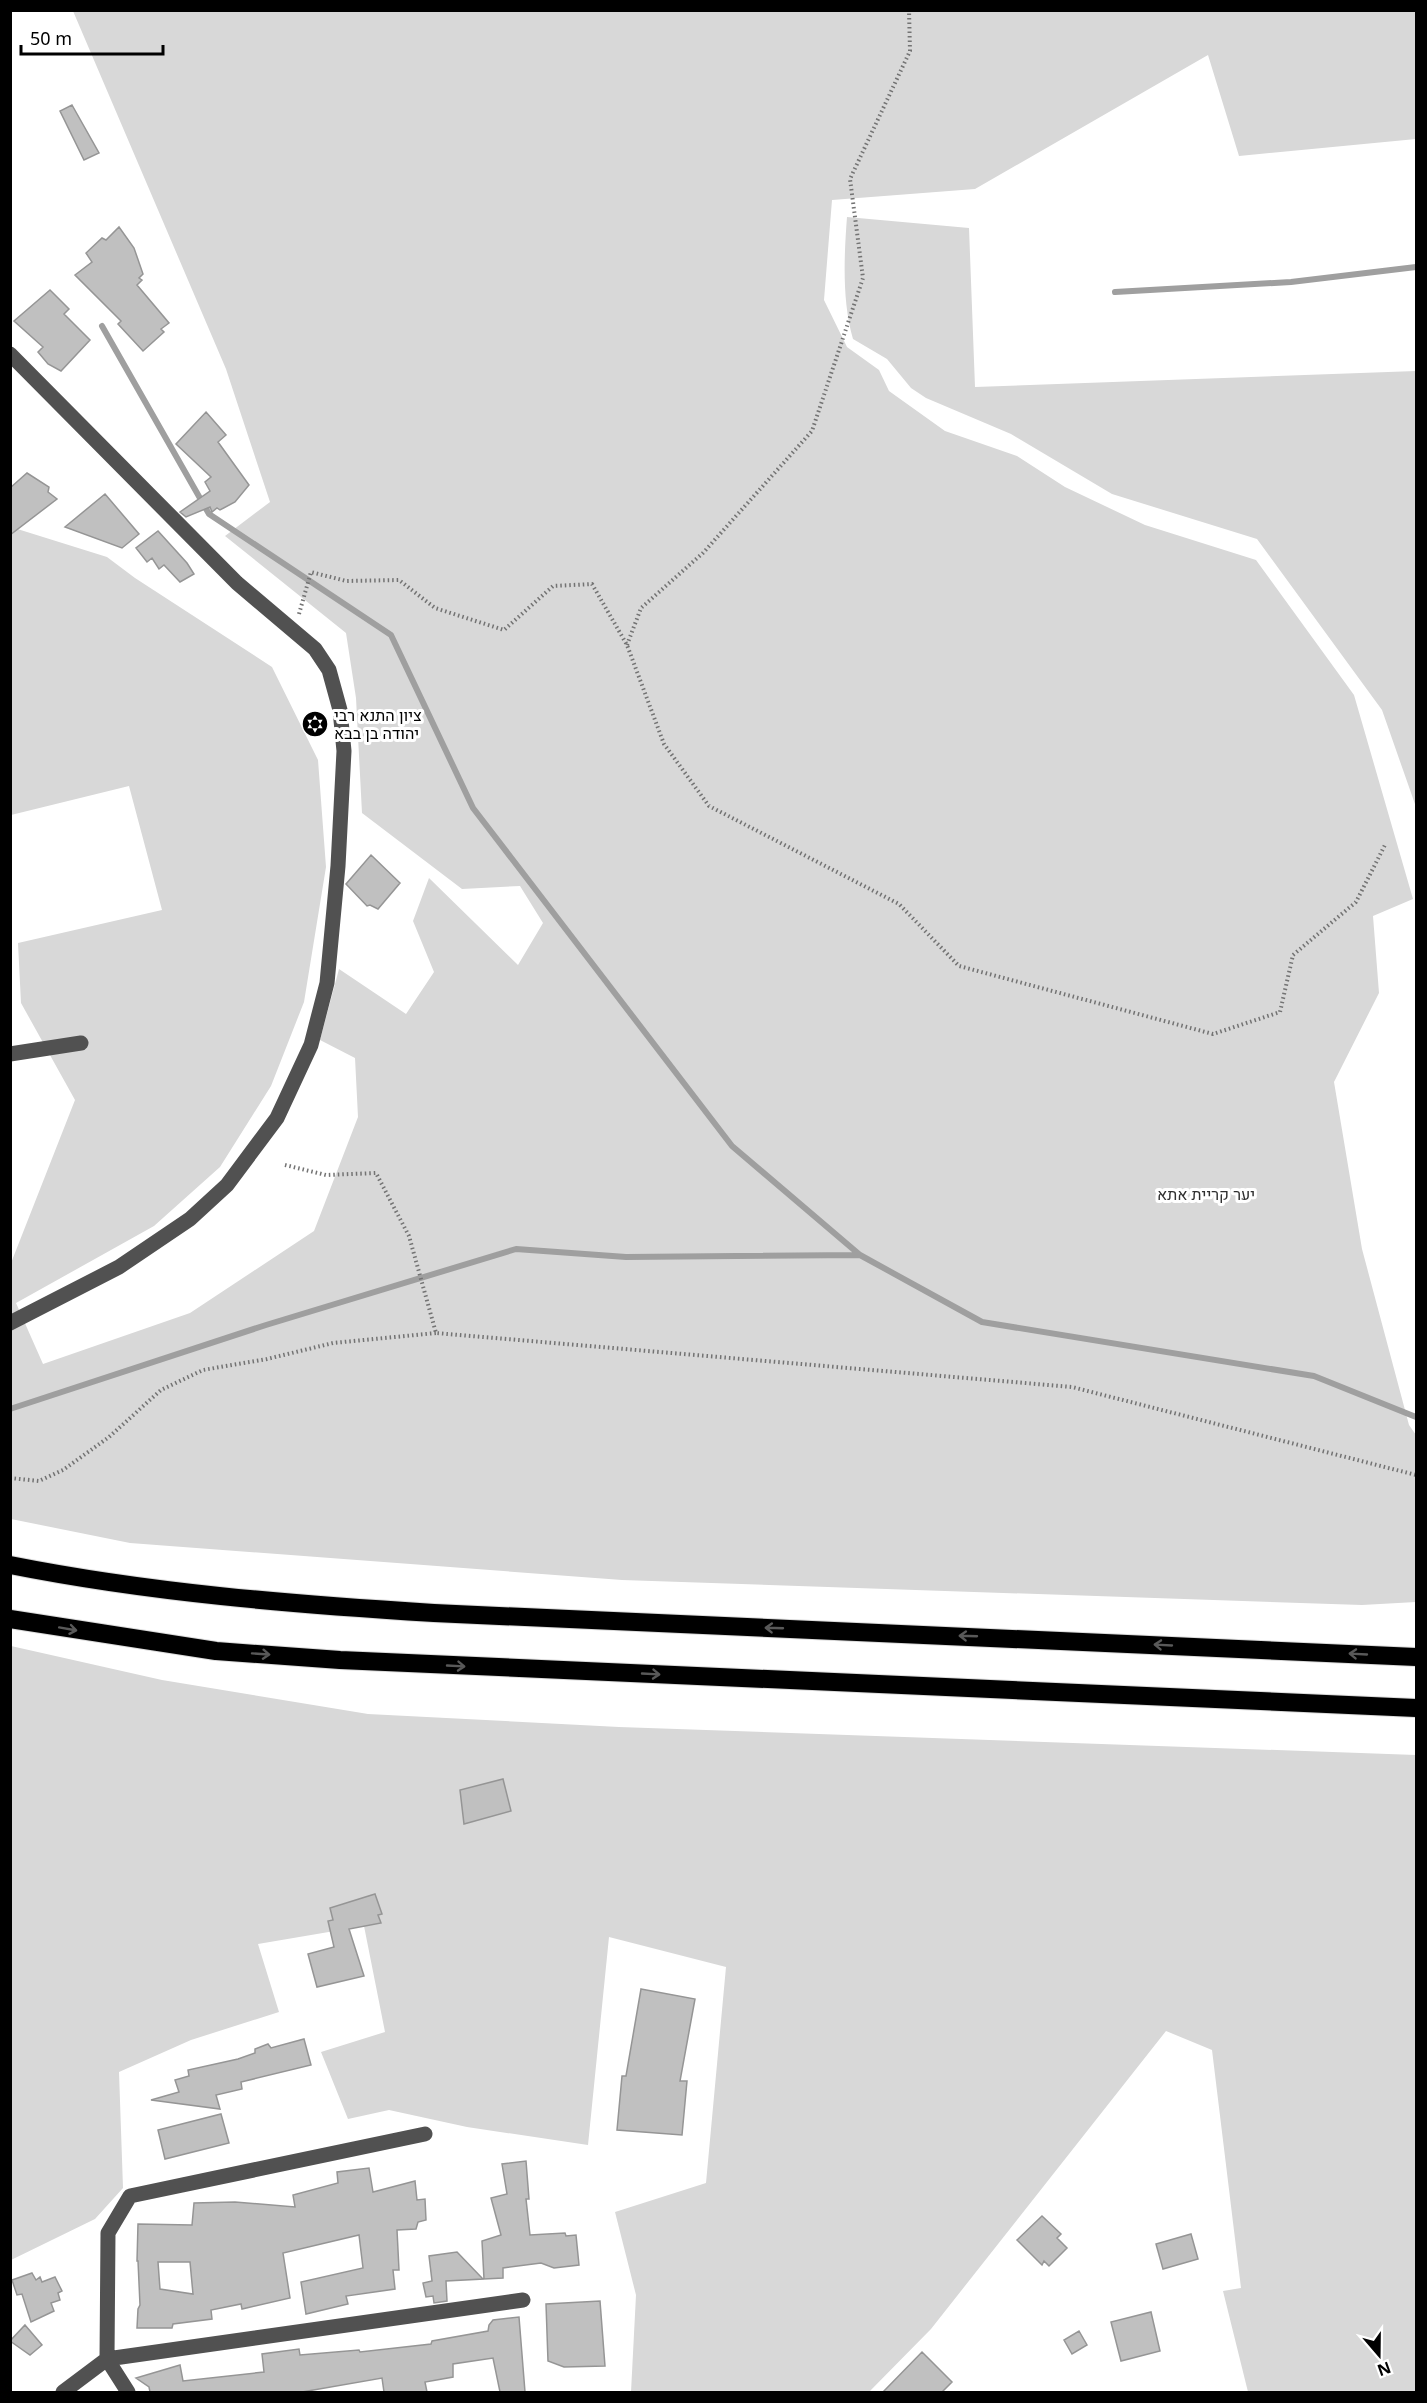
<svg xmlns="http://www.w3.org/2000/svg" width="1427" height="2403" font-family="'Noto Sans',Heebo,sans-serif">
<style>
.green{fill:#d8d8d8}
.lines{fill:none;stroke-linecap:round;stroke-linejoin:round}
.stream{stroke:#9f9f9f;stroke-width:6}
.building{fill:#c0c0c0;stroke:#959595;stroke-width:1.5;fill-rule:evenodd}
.highway-casing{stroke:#dbdbdb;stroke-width:20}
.path{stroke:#737373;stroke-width:4;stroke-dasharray:1.5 3;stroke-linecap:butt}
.minor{stroke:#515151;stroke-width:15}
.highway{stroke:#000;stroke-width:18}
.oneway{stroke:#595959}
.labels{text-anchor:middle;stroke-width:6;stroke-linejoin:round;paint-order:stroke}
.poi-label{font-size:16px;fill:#000;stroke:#fff;text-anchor:start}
.park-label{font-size:16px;fill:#2f2f2f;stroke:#fff}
</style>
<rect width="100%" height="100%" fill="#fff"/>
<path class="green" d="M73,11h1343v128l-177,17 -31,-101 -233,134 -143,11 -8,100 23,47 32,23 10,21 56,40 72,25 48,31 80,38 111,35 98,135 59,204 -40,17 6,77 -45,89 28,167 47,176 7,10v167l-54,3 -740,-25 -492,-37 -119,-24v-256l64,-163 -54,-97 -3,-60 144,-33 -33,-124 -118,29v-288l96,30 28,21 137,89 46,93 8,107 -22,135 -33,84 -51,81 -66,59 -138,77 27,61 147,-51 124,-82 44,-114 -3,-59 -35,-18 19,-71 67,45 28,-42 -21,-51 16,-43 89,87 25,-42 -23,-37 -58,3 -100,-76 -6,-115 -10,-65 -121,-97 45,-34 -44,-133z
M847,217l122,11 6,159 441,-16v436l-34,-97 -125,-171 -145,-45 -101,-60 -85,-36 -15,-10 -24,-29 -34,-20c-11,-37 -9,-83 -6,-122z
M11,1646l151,34 206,34 251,13 797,28v637h-168l-25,-101 18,-3 -29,-238 -46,-19 -235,298 -62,63h-238l5,-97 -21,-83 91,-29 20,-216 -117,-30 -21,208 -121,-18 -78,-17 -41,9 -27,-67 64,-20 -21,-106 -106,18 21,68 -88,28 -72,32 4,116 -28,31 -84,41z"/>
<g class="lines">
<path class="stream" d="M1115,292l176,-10 125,-15
M102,326l107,188 182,121 82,173 259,338 128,109 122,67 332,54 102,41
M10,1409l256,-84 250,-76 110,8 234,-2"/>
</g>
<path class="building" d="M72,105l27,48 -15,7 -24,-49z
M119,227l15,21 9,26 -4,4 3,2 -5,5 32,38 -8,6 3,3 -21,19 -25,-27 3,-3 -46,-46 17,-13 -6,-9 16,-15 4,2z
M50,290l19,19 -5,5 26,26 -29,31 -13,-7 -10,-12 5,-5 -29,-26z
M206,412l20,23 -8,7 31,43 -14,17 -15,8 -3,-2 -5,4 -2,-5 -24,10 -6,-5 30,-21 -5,-9 6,-5 -35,-33z
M27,473l22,14 -1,5 9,7 -47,36v-47z
M105,494l34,40 -17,14 -57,-21z
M158,531l29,32 7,11 -14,8 -16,-17 -5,4 -7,-11 -5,4 -11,-14z
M371,855l29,28 -22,26 -8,-4 -3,1 -21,-22z
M503,1779l8,32 -47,13 -4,-34z
M375,1894l7,20 -4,1 3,8 -32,6 15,47 -47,11 -9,-33 26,-7 -6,-26 5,-1 -3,-12z
M641,1989l54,10 -15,82h7l-5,54 -65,-5 5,-54h4z
M304,2039l7,26 -70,17 1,7 -26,6 4,14 -69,-9 28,-8 -4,-12 14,-4 -1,-6 50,-11 17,-6v-4l13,-5 3,4z
M221,2114l8,29 -64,16 -7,-29z
M526,2161l3,38h-3l4,36 35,-2 1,3 10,-1 3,30 -25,3 -13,-5 -38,5v10l-19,1 -2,-38 19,-6 -10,-37 16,-4 -5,-30z
M369,2168l4,24 42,-11 2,19 8,-1 1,21 -8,2 -2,7 -19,1 2,40h-6l2,19 -49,7 2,8 -42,10 -5,-32 62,-14 -4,-33 -76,18 7,45 -48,11 -1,-5 -30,6 1,9 -39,5 -1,4h-35l1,-19 2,-4 -2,-44h-1l1,-37 54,1 2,-22 41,-1 60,5 -2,-12 45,-12 -1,-11zM158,2262h32l3,32 -33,-5z
M1042,2216l19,18 -4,4 10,10 -18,18 -5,-5 -2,4 -25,-25z
M1191,2234l7,25 -35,10 -7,-25z
M457,2252l26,27 -37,2 1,20 -13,2 -1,-7 -7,1 -3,-14 9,-2 -3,-25z
M32,2273l4,7 4,-3 2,5 13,-5 7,14 -4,2 2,7 -9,3 3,8 -23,11 -9,-28 -5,1 -5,-15z
M600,2301l5,65 -41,1 -16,-6 -2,-57z
M1151,2312l9,39 -39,10 -10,-39z
M519,2317l6,75h-25l-7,-34 -40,6v13l-28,5 2,10h-43l-2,-14 -80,14h-152l-1,-5 -13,-9 44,-13 3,16 81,-9 -2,-18 37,-5 1,6 59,-5 1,2 71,-8 1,-3 56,-10 1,-6 4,-5z
M25,2325l17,20 -12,10 -20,-14z
M1079,2331l8,14 -15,9 -8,-14z
M922,2352l30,30 -10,10h-59z"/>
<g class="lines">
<defs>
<path id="highway" d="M10,1565c141,28 281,39 424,48l982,44
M10,1619l206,32 124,9 1076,48"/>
</defs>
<use href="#highway" class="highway-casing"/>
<path class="path" d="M299,614l12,-42 35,9 53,-1 36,28 69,22 49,-44 39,-2 35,61 37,99 45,62 190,98 60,62 254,68 67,-22 13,-57 63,-53 30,-59
M627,645l14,-37 62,-55 109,-122 51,-153 -13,-99 60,-128 -1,-41
M285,1165l41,10 50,-2 33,63 27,97 636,54 344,88
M10,1478l29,3 24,-11 46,-33 52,-47 42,-20 64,-11 66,-16 103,-10"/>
<path class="minor" d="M10,354l227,229 78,66 14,21 11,40 4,41 -6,115 -11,117 -16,62 -34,73 -50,67 -37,34 -71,48 -109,56
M10,1054l71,-11
M63,2392l44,-33 416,-59
M128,2392l-21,-33 1,-126 22,-37 295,-62"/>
<use href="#highway" class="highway"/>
</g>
<defs><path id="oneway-shaft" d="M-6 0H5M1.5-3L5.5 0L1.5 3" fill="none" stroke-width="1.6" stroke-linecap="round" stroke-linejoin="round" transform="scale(1.5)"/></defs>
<g class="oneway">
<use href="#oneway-shaft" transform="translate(774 1628) rotate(-178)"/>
<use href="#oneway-shaft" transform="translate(68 1629) rotate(10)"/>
<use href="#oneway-shaft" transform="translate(968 1636) rotate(-178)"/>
<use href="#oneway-shaft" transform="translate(1163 1645) rotate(-177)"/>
<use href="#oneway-shaft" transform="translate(261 1654) rotate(4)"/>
<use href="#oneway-shaft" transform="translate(1358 1654) rotate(-177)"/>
<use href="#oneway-shaft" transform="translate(456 1666) rotate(3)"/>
<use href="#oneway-shaft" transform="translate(651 1674) rotate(3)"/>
</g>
<defs>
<symbol id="synagogue-disc" viewBox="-11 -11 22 22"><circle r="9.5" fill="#000" stroke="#fff"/><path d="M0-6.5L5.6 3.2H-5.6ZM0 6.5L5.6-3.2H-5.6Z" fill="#fff"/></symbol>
</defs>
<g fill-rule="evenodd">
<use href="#synagogue-disc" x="300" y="709" width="30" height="30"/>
</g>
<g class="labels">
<g class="poi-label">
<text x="334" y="721">ציון התנא רבי<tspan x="334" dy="18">יהודה בן בבא</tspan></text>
</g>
<g class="park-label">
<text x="1206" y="1200">יער קריית אתא</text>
</g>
</g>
<rect width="1427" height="2403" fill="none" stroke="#000000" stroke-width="24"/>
<g transform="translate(1379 2355) rotate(160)" stroke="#ffffff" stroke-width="4.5" paint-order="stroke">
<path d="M0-4.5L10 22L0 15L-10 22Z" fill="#000000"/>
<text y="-9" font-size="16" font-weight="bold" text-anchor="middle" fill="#000000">N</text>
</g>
<path d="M21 45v9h142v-9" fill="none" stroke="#000000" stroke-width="3"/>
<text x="30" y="45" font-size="18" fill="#000000" stroke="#ffffff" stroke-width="4.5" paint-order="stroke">50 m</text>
</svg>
